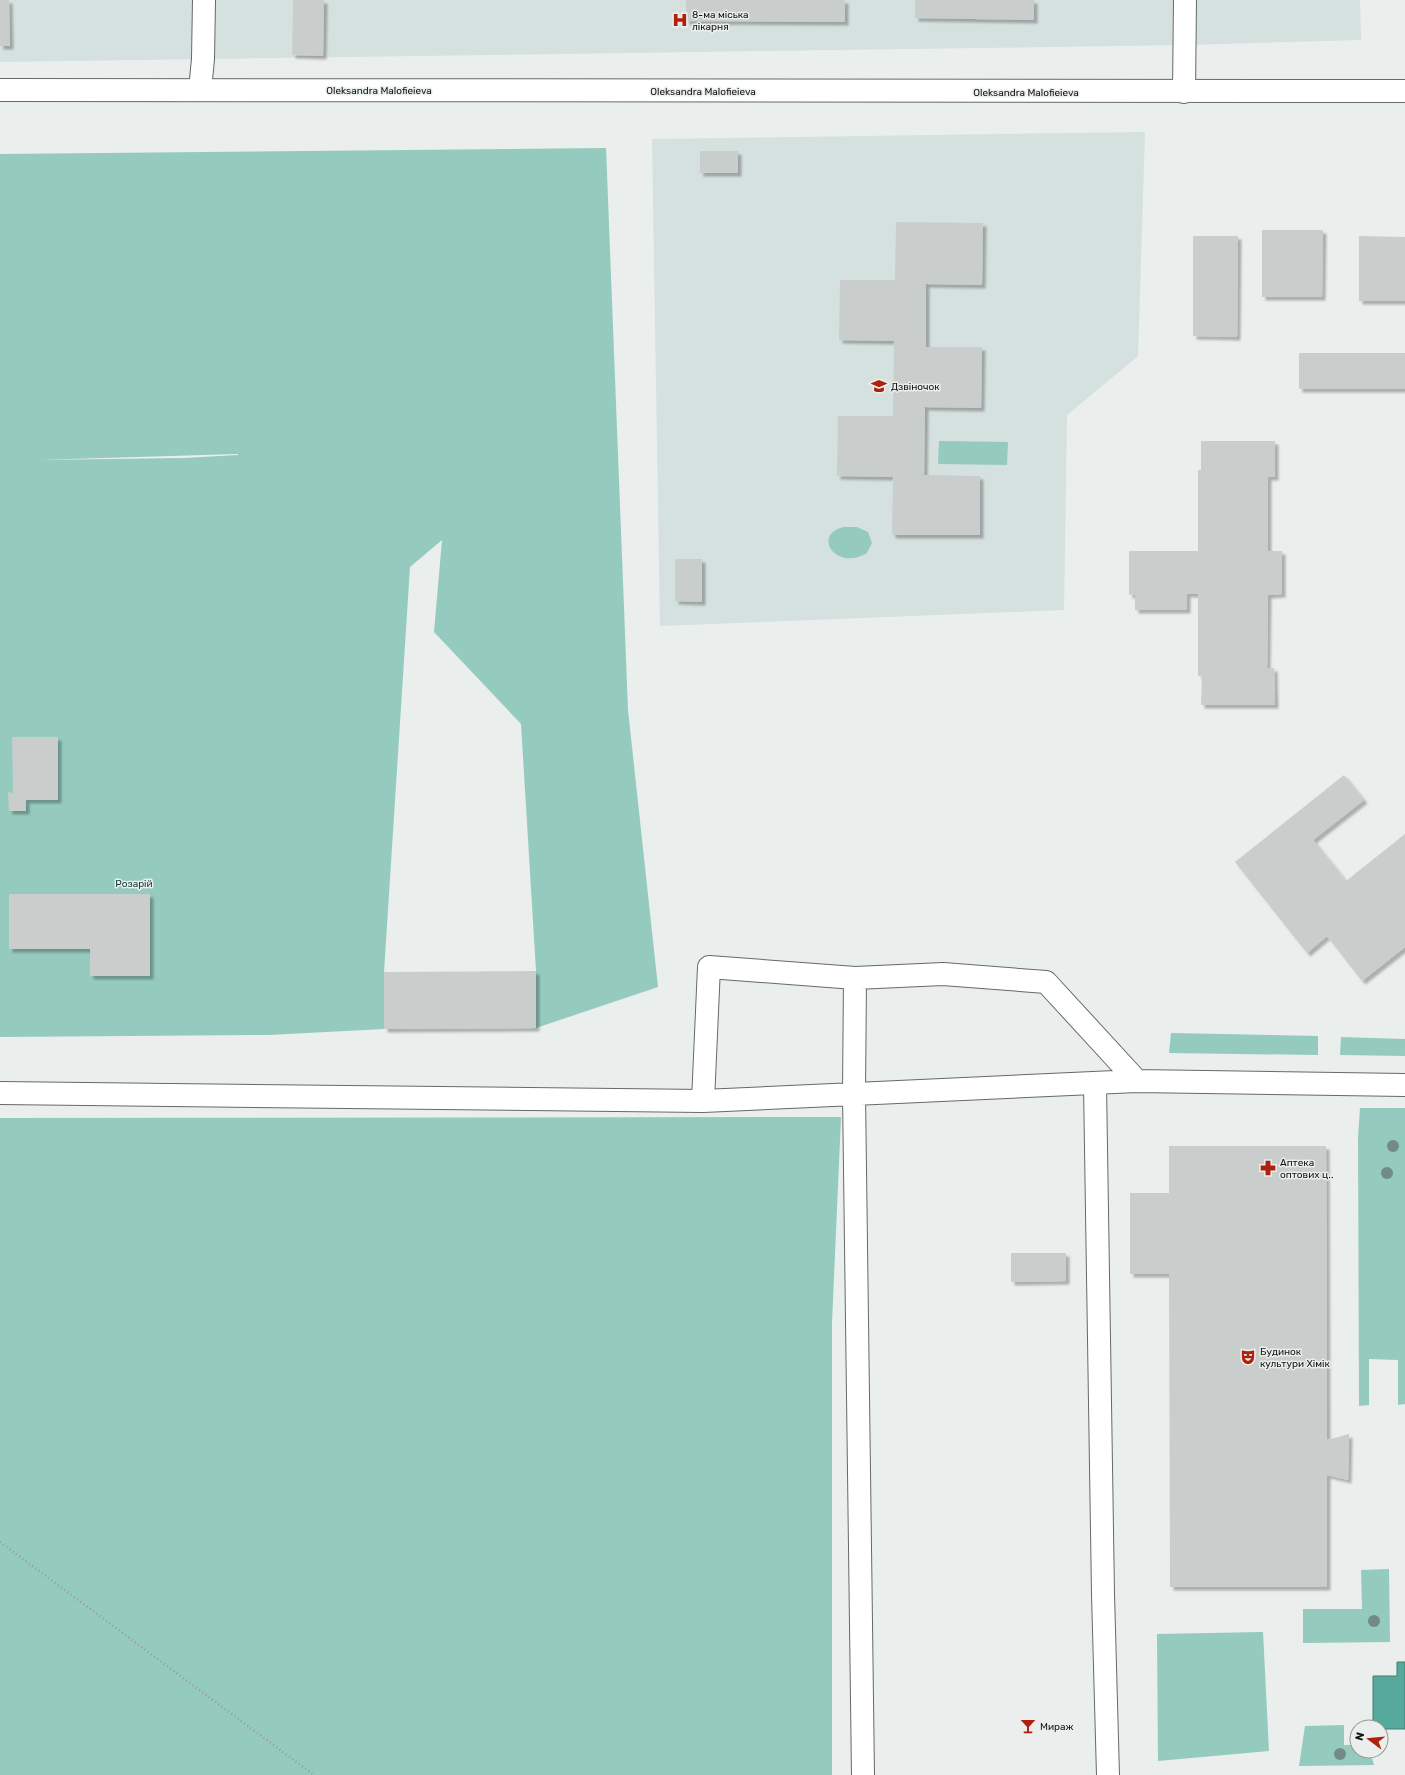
<svg xmlns="http://www.w3.org/2000/svg" width="1405" height="1775" font-family="Rubik,sans-serif">
<style>
.built{fill:#d5e1de}
.green{fill:#95cabf;fill-rule:evenodd}
.water{fill:#55aa9b;stroke:#417d72}
.building{fill:#c9cdcc;filter:url(#shadow)}
.lines{fill:none;stroke-linecap:round;stroke-linejoin:round}
.minor-casing{stroke:#666968;stroke-width:24}
.path{stroke:#989b9a;stroke-width:2.5;stroke-dasharray:1 3;stroke-linecap:butt}
.minor{stroke:#fff;stroke-width:22}
.tree{fill:#738b87}
.labels{text-anchor:middle;stroke-width:3;stroke-linejoin:round;paint-order:stroke}
.poi-label{font-size:10px;fill:#121413;stroke:#eaeeed;text-anchor:start}
.street-label{font-size:10px;fill:#121413;stroke:#eaeeed}
.park-label{font-size:10px;fill:#123a34;stroke:#eaeeed}
</style>
<defs>
<filter id="shadow"><feDropShadow dx="3.5" dy="3.5" stdDeviation="1" flood-color="#0004"/></filter>
</defs>
<rect width="100%" height="100%" fill="#eaeeed"/>
<path class="built" d="M0,0h1360l1,40 -176,5 -1185,17z
M1145,132l-7,224 -71,59 -3,195 -404,16 -8,-487z"/>
<path class="green" d="M606,148l22,562 30,277 -122,41v-57l-15,-247 -87,-92 8,-92 -32,27 -26,405v57l-115,6 -269,2v-883zM238,455l-55,3 -146,2 201,-6z
M939,441l69,1 -1,23 -69,-1z
M844,527h13l11,5 4,11 -5,10c-31,19 -56,-19 -23,-26z
M1171,1033l147,3v19l-149,-2z
M1341,1037l64,2v17l-65,-1z
M1360,1108h45v296l-7,1v-45l-29,-1v46l-10,1 -1,-269z
M841,1117l-9,206v452h-832v-657z
M1389,1569l1,73 -87,1v-34h59l-1,-39z
M1263,1632l6,119 -111,10 -1,-127z
M1344,1725v20h13v6h13l4,14 -75,1 6,-40z"/>
<path class="water" d="M1397,1662h8v67h-24v-2h-8v-51h24z"/>
<path class="building" d="M0,0h9l1,46h-10z
M293,0h31l-1,56 -31,-1z
M686,0h159v22l-159,-1z
M915,0h119v20l-119,-2z
M700,151h38v22h-38z
M896,222l87,1 -1,62 -56,-1v63h56l-1,61 -56,-1 -1,68 56,1v59h-88l1,-58 -56,-1 1,-60h55l1,-75 -55,-1 1,-60h55z
M1262,230h61l-1,67h-60z
M1193,236h45l-1,101 -44,-1z
M1359,236l46,1v64h-46z
M1299,353h106v36h-106z
M1201,441h74v36h-7v74h14v43l-14,1 -1,73h7l1,37h-74l1,-29h-4v-82h-11v16h-52v-16l-6,1v-44h69v-81h3z
M675,559h27v43l-27,-1z
M12,737h46v63h-32v11h-17l-1,-19 5,1z
M1344,775l20,25 -51,40 33,41 59,-47v113l-43,34 -35,-45 -20,17 -72,-91z
M9,894h141v82h-60v-27h-81z
M536,971v57l-152,1v-57z
M1169,1146h157l1,294 22,-6 -1,46 -21,-5v112h-157l-1,-313h-39v-81h39z
M1011,1253h55v28l-55,1z"/>
<g class="lines">
<defs>
<path id="minor" d="M0,90l1405,1
M200,90l3,-31 1,-59
M1184,92l1,-92
M855,978l-1,115 9,682
M1095,1084l8,510 5,181
M0,1093l703,8 434,-20 268,4
M703,1101l6,-134 146,11 88,-4 103,8 91,99"/>
</defs>
<use href="#minor" class="minor-casing"/>
<path class="path" d="M0,1542l314,233"/>
<use href="#minor" class="minor"/>
</g>
<g class="tree">
<circle cx="1393" cy="1146" r="6"/>
<circle cx="1387" cy="1173" r="6"/>
<circle cx="1374" cy="1621" r="6"/>
<circle cx="1340" cy="1754" r="6"/>
</g>
<defs>
<symbol id="hospital-bare" viewBox="-9 -9 18 18"><path d="M-5-5h3v3.5h4V-5h3V5h-3V1.5h-4V5h-3Z" fill="#af210d" stroke="#eaeeed" stroke-width="2.5" paint-order="stroke"/></symbol>
<symbol id="school-bare" viewBox="-9 -9 18 18"><path d="M0-5L7-2L0 1L-7-2ZM-4 1L0 2.5L4 1V4Q0 6-4 4Z" fill="#af210d" stroke="#eaeeed" stroke-width="2.5" paint-order="stroke"/></symbol>
<symbol id="pharmacy-bare" viewBox="-9 -9 18 18"><path d="M-2-6h4v4h4v4h-4v4h-4v-4h-4v-4h4Z" fill="#af210d" stroke="#eaeeed" stroke-width="2.5" paint-order="stroke"/></symbol>
<symbol id="theatre-bare" viewBox="-9 -9 18 18"><path d="M-5-5.5Q0-4 5-5.5V0Q5 5 0 6Q-5 5-5 0ZM-3.3-2.5H-1v1.5H-3.3ZM1-2.5H3.3v1.5H1ZM-2.8 1Q0 5.5 2.8 1Z" fill="#af210d" stroke="#eaeeed" stroke-width="2.5" paint-order="stroke"/></symbol>
<symbol id="bar-bare" viewBox="-9 -9 18 18"><path d="M-6-5H6L.8 .8V4.5H3.5V6h-7V4.5H-.8V.8Z" fill="#af210d" stroke="#eaeeed" stroke-width="2.5" paint-order="stroke"/></symbol>
</defs>
<g fill-rule="evenodd">
<use href="#hospital-bare" x="669" y="9" width="22" height="22"/>
<use href="#school-bare" x="868" y="375" width="22" height="22"/>
<use href="#pharmacy-bare" x="1257" y="1157" width="22" height="22"/>
<use href="#theatre-bare" x="1237" y="1346" width="22" height="22"/>
<use href="#bar-bare" x="1017" y="1715" width="22" height="22"/>
</g>
<g class="labels">
<g class="poi-label">
<text x="692" y="18">8-ма міська<tspan x="692" dy="12">лікарня</tspan></text>
<text x="891" y="390">Дзвіночок</text>
<text x="1280" y="1166">Аптека<tspan x="1280" dy="12">оптових ц‥</tspan></text>
<text x="1260" y="1355">Будинок<tspan x="1260" dy="12">культури Хімік</tspan></text>
<text x="1040" y="1730">Мираж</text>
</g>
<g class="street-label">
<text x="379" y="94">Oleksandra Malofieieva</text>
<text x="703" y="95">Oleksandra Malofieieva</text>
<text x="1026" y="96">Oleksandra Malofieieva</text>
</g>
<g class="park-label">
<text x="134" y="887">Розарій</text>
</g>
</g>
<g transform="translate(1369 1739) rotate(286)"><circle r="19" fill="#eaeeed" stroke="#949796"/>
<path d="M0-3L7 15L0 10L-7 15Z" fill="#af210d"/>
<text y="-6" font-size="11" font-weight="bold" text-anchor="middle" fill="#121413">N</text>
</g>
</svg>
